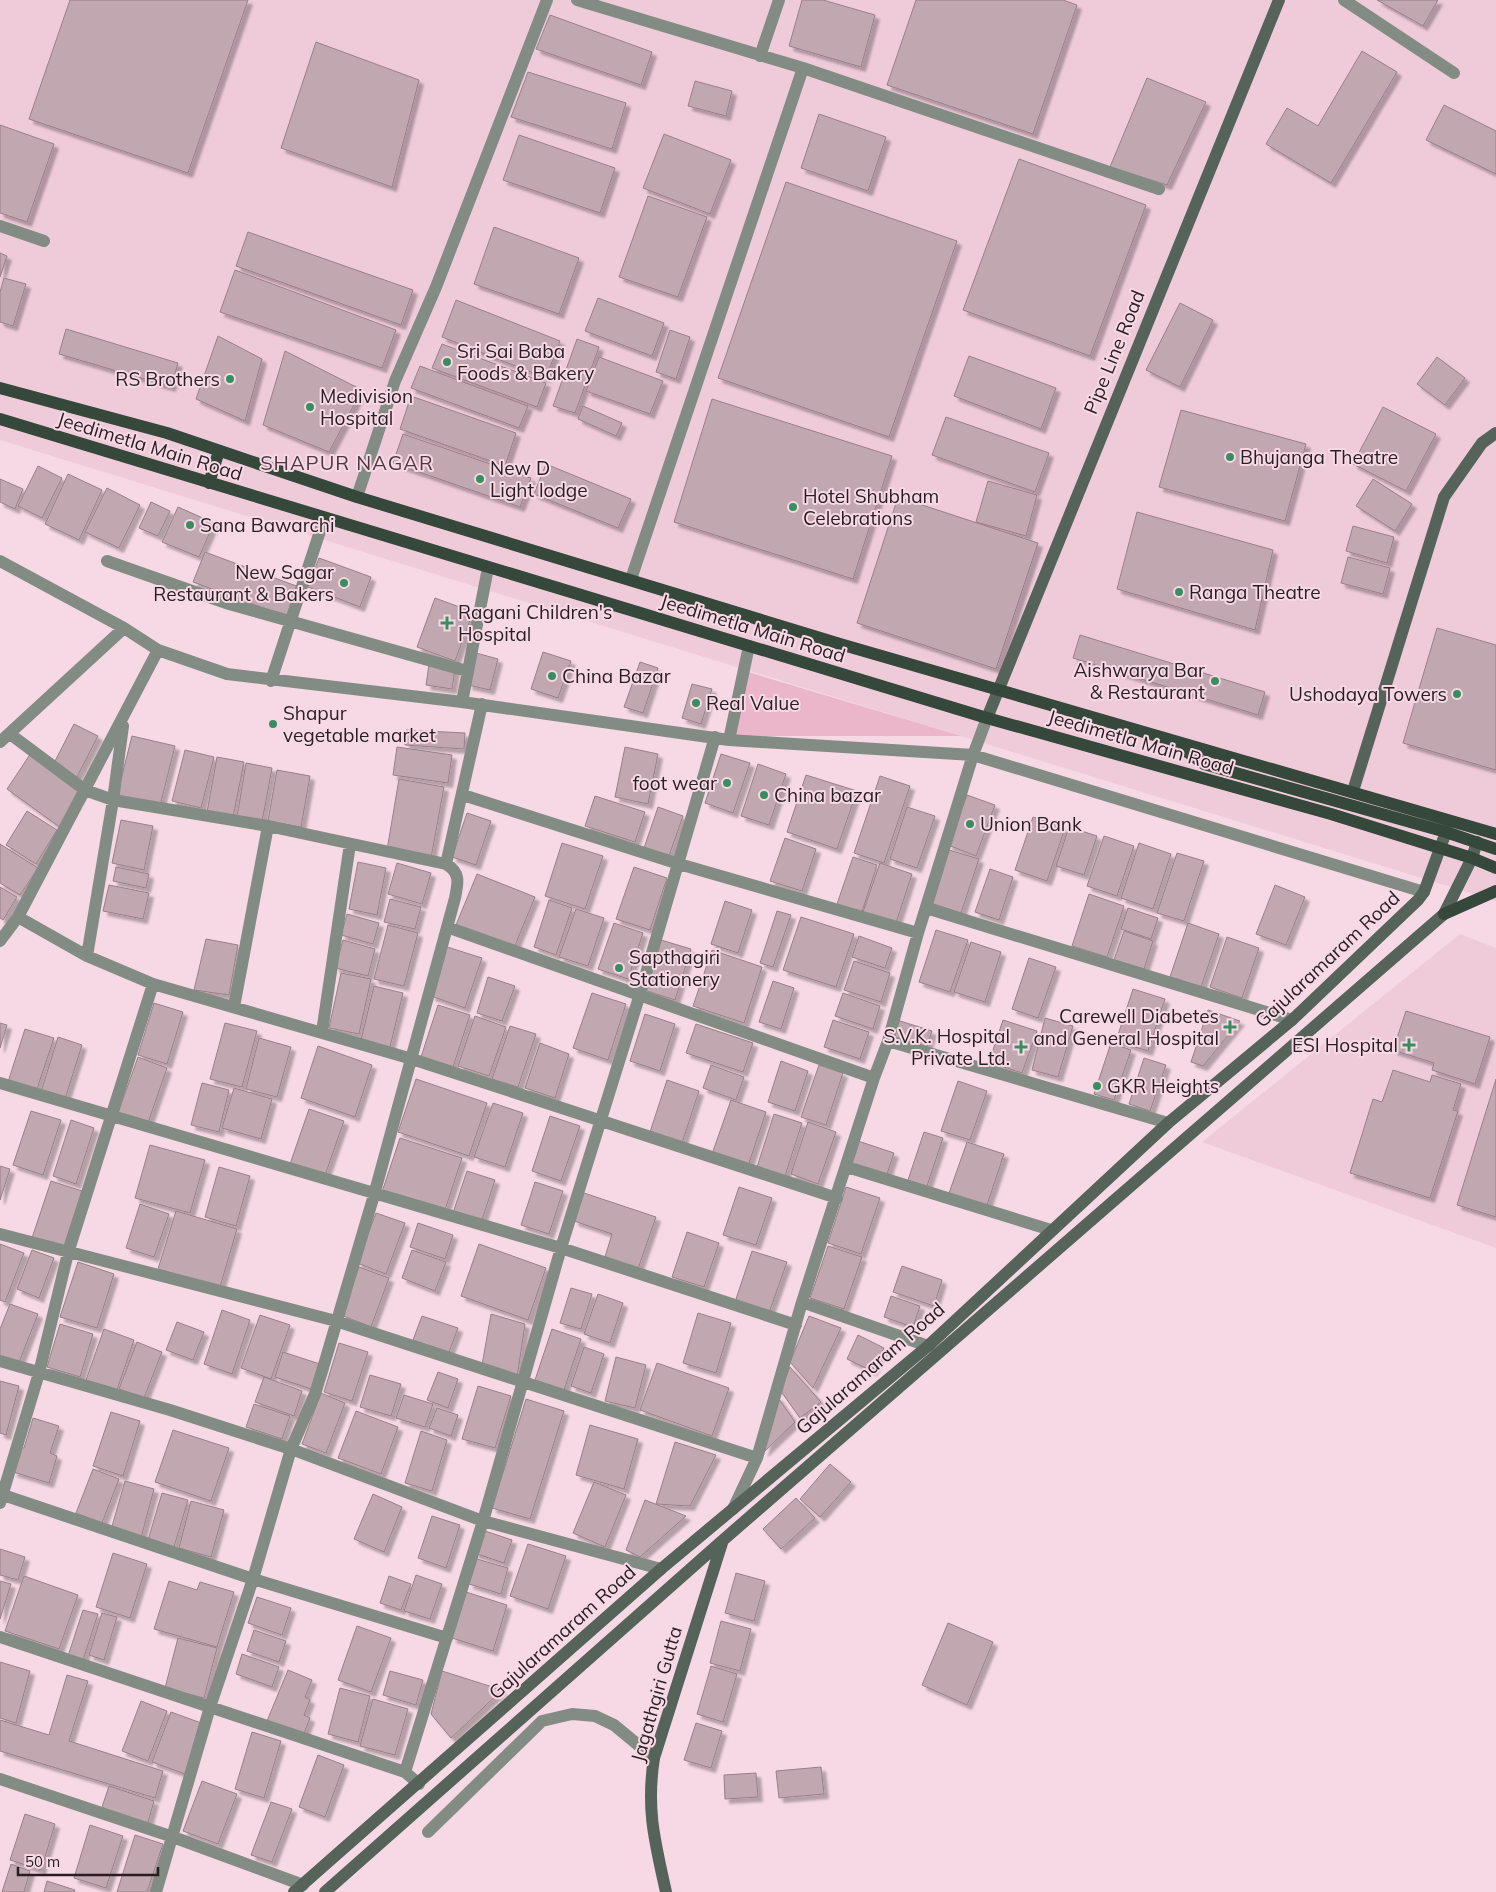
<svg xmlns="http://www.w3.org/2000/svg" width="1496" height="1892" font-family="Mulish,sans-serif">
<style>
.built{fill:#efcbd9}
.green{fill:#ebb6ca}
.building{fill:#c1a7b0;stroke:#997f89;filter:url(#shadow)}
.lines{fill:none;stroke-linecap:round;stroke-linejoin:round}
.street{stroke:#828c85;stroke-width:12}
.secondary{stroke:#55635a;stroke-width:12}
.primary{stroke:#36473c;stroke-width:12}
.poi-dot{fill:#3a8d60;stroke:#f6d9e4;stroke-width:2}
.labels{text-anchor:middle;stroke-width:4;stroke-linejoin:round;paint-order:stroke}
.poi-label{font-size:19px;fill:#281e22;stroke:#f6d9e4;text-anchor:start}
.street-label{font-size:19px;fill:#281e22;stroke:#f6d9e4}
.neighbourhood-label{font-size:20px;letter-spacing:1px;fill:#4d3740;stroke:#f6d9e4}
</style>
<defs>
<filter id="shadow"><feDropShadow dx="4.5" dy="4.5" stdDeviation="1" flood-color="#0004"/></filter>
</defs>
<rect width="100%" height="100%" fill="#f6d9e4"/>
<path class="built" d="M0,0h1496v901l-1496,-461z
M1460,934l36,14v300l-294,-106z"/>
<path class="green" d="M748,672l213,64h-226z"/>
<path class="building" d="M70,0h178l-60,173 -159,-54z
M802,0h21l52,15 -14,52 -72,-21z
M916,0h147l14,5 -44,129 -146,-49z
M1377,0h61l-15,26z
M550,15l102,37 -11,33 -105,-36z
M316,42l103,38 -27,107 -111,-39z
M1362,51l35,21 -66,111 -65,-39 21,-36 31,18z
M528,72l98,31 -14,46 -101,-32z
M1147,78l59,24 -39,83 -57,-18z
M695,81l37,10 -6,25 -38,-10z
M1444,105l52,26v43l-70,-34z
M819,114l67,23 -18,54 -67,-23z
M0,125l54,19 -27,78 -27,-9z
M664,134l67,26 -21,54 -67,-26z
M519,135l96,33 -15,45 -97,-33z
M1019,159l127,46 -56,151 -127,-46z
M786,182l171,59 -68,196 -171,-59z
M648,196l59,21 -29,80 -59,-20z
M494,227l85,31 -20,56 -85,-30z
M248,232l165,58 -12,35 -165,-59z
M0,253l7,3 -7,21z
M235,270l161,60 -14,38 -162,-56z
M4,278l22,6 -13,42 -13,-4v-30z
M598,298l66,25 -12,33 -67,-25z
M456,300l104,41 -14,37 -104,-41z
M1180,303l33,17 -33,67 -34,-17z
M66,329l112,34 -7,24 -112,-33z
M670,330l20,7 -14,42 -20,-7z
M218,336l44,23 -17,62 -49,-22z
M577,339l22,8 -24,66 -22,-7z
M442,344l104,39 -9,24 -105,-39z
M285,351l77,39 -33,62 -66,-27z
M969,356l87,32 -15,41 -87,-33z
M599,357l64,24 -13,33 -64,-23z
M1437,357l28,21 -20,27 -28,-21z
M420,366l108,40 -9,22 -108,-40z
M411,396l105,37 -11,33 -105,-37z
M712,399l180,57 -39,123 -179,-57z
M583,406l39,17 -6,13 -38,-17z
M1383,407l53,27 -30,57 -53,-27z
M1181,410l125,34 -21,77 -126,-34z
M946,417l103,36 -14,39 -103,-37z
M403,434l128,44 -11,29 -127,-44z
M546,464l85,35 -13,29 -84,-34z
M38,466l24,12 -20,40 -24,-12z
M68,474l34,16 -23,50 -34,-16z
M0,479l23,10 -8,20 -15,-7z
M1373,479l39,25 -17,27 -39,-25z
M988,481l49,14 -11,41 -50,-14z
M107,488l33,17 -21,43 -34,-16z
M898,497l140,46 -42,126 -139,-46z
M151,502l19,9 -12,25 -19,-8z
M178,507l36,16 -15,34 -37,-15z
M1137,512l136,38 -18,80 -138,-41z
M1353,526l41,11 -7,26 -41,-12z
M205,552l94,35 -11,30 -95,-35z
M1348,557l42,11 -7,26 -42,-11z
M319,558l52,19 -11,30 -52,-20z
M435,598l38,14 -18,49 -38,-14z
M1437,628l59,17v125l-93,-27z
M1080,635l185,57 -7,23 -185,-57z
M543,652l28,9 -13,37 -27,-9z
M476,653l22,6 -8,31 -22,-5z
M640,662l18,6 -15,45 -19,-6z
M429,664l26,5 -3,20 -26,-4z
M692,684l20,5 -11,35 -19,-6z
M74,724l24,12 -21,41 -24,-12z
M406,730l59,3 -1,16 -59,-4z
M132,736l43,10 -15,60 -43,-11z
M397,747l55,8 -4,28 -55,-8z
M625,747l33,7 -10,50 -33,-7z
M185,750l29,7 -13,51 -29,-7z
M31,753l52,38 -22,37 -54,-39z
M721,754l29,9 -17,50 -28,-10z
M217,757l27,5 -11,55 -26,-5z
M246,763l26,5 -10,54 -25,-5z
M758,764l28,10 -17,51 -28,-9z
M277,770l33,6 -9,51 -33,-6z
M806,775l51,16 -20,58 -50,-17z
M880,776l30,10 -26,77 -30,-10z
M399,779l45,8 -13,71 -44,-8z
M967,795l28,10 -19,51 -28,-11z
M595,796l50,16 -10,30 -50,-16z
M658,807l25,9 -14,40 -25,-8z
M907,807l28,9 -18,52 -27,-9z
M27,811l30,19 -21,34 -30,-19z
M467,813l24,8 -15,44 -24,-8z
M1033,817l32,11 -18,53 -32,-11z
M121,820l32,6 -9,44 -32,-7z
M1069,827l28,9 -13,39 -28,-9z
M1104,836l30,10 -17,50 -30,-10z
M785,838l31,11 -14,42 -32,-10z
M562,843l41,13 -18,53 -40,-13z
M1139,843l32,11 -18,55 -32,-11z
M0,844l38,24 -18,27 -20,-12z
M949,850l30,9 -18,54 -30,-10z
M1177,853l27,8 -20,60 -27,-8z
M853,857l24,8 -16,50 -25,-8z
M358,862l28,6 -9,47 -28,-6z
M397,863l34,10 -9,31 -34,-10z
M880,863l32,11 -16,49 -33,-11z
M116,867l33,7 -3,14 -33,-7z
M634,867l33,11 -17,52 -34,-11z
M990,869l23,8 -14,43 -24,-8z
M477,874l58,23 -21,51 -58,-23z
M109,885l40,8 -6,26 -40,-8z
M1275,885l30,12 -19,48 -30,-11z
M0,887l17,10 -14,23 -3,-2z
M1089,894l35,12 -17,51 -35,-11z
M390,899l31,8 -6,22 -31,-7z
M549,900l23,8 -16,47 -22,-8z
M725,901l27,9 -14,43 -27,-9z
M1128,908l30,10 -7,21 -30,-10z
M576,909l28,9 -16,48 -29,-9z
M777,911l14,4 -18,52 -13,-4z
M347,914l32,9 -6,21 -32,-9z
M801,917l53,17 -18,53 -53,-17z
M614,923l29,10 -15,46 -30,-10z
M1188,923l31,11 -18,53 -31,-10z
M388,925l30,8 -14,53 -30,-7z
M936,930l32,10 -18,52 -31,-10z
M1124,931l29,10 -9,28 -30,-9z
M859,936l33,12 -7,20 -33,-11z
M1227,937l32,11 -17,50 -32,-11z
M206,939l32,6 -9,50 -35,-5z
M343,940l32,9 -7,27 -33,-8z
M661,940l30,9 -16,51 -31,-10z
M971,942l30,10 -16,50 -31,-10z
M444,946l38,12 -17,50 -34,-12z
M712,950l50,17 -18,56 -51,-17z
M1029,958l27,9 -18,51 -26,-9z
M854,961l36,12 -9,29 -37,-12z
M341,973l30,6 -12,55 -30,-6z
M488,977l27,9 -13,35 -25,-8z
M773,981l21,7 -13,41 -22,-7z
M374,986l29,7 -13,54 -29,-7z
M1133,989l32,10 -17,52 -32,-10z
M592,993l34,11 -18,56 -35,-12z
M843,993l37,13 -7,23 -38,-13z
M154,1003l29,9 -16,52 -29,-9z
M438,1005l32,10 -17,52 -32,-10z
M1208,1010l32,11 -37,45 -12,-4z
M1406,1011l84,26 -15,47 -43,-14 2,-7 -41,-13z
M645,1014l30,10 -15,47 -30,-10z
M475,1016l31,11 -17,49 -31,-10z
M1045,1018l28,8 -15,51 -26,-7z
M833,1020l36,12 -9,27 -36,-12z
M897,1020l35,11 -5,16 -35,-11z
M1003,1020l34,11 -15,42 -33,-11z
M0,1023l7,2 -7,23z
M225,1023l32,8 -15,56 -32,-8z
M696,1024l57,19 -10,29 -57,-19z
M510,1026l26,8 -18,53 -26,-8z
M25,1029l29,9 -18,54 -28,-10z
M58,1037l24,8 -17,54 -24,-7z
M259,1038l32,9 -14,50 -31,-8z
M540,1043l29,11 -14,44 -30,-10z
M1111,1043l20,7 -17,50 -20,-6z
M318,1046l54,19 -17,52 -54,-19z
M138,1057l29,11 -19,55 -30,-10z
M1144,1058l22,7 -16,46 -21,-7z
M781,1061l27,10 -13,40 -27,-9z
M711,1065l33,12 -8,23 -33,-12z
M819,1065l24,8 -17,52 -25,-8z
M1393,1070l37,12 2,-7 29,9 -8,26 5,1 -28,87 -80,-25 23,-74 9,3z
M416,1079l71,24 -18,53 -71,-24z
M1496,1079v138l-39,-12z
M667,1080l32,11 -17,52 -32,-11z
M958,1081l29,10 -17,49 -29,-9z
M202,1083l27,7 -10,42 -28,-7z
M234,1088l38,11 -11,40 -39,-11z
M731,1100l35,12 -18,54 -36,-12z
M493,1103l30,10 -18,54 -31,-10z
M309,1109l35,12 -20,57 -35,-11z
M31,1111l30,9 -18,55 -30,-10z
M774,1114l28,9 -17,53 -28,-9z
M550,1116l30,10 -19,55 -29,-10z
M71,1120l23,8 -18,56 -23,-8z
M808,1122l28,10 -18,52 -27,-10z
M924,1132l19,6 -17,51 -19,-6z
M400,1138l62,20 -18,55 -62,-21z
M858,1141l36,12 -8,24 -36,-12z
M967,1142l37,12 -18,54 -38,-12z
M150,1145l55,15 -15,53 -55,-15z
M0,1166l10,3 -10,31z
M219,1167l31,9 -14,50 -31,-9z
M467,1171l28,9 -14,43 -28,-10z
M51,1181l31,10 -19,58 -31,-11z
M535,1182l28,9 -14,43 -28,-9z
M739,1187l33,11 -16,47 -33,-10z
M846,1187l34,11 -19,56 -33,-11z
M584,1193l72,24 -18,52 -33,-12 7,-23 -38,-13z
M140,1204l29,10 -15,43 -28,-9z
M176,1211l61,18 -17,58 -62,-18z
M376,1213l29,10 -19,51 -29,-11z
M418,1223l35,12 -8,24 -35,-12z
M687,1232l32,11 -15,44 -32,-10z
M0,1244l24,9 -19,49 -5,-2z
M479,1244l67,24 -18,52 -67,-24z
M828,1246l34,11 -18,52 -34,-11z
M32,1250l22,8 -15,40 -22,-9z
M412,1250l34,12 -11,29 -33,-13z
M752,1251l35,11 -18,51 -34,-11z
M78,1262l36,12 -17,54 -37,-11z
M902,1266l40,14 -8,26 -41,-14z
M359,1267l30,11 -18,49 -30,-12z
M571,1288l21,6 -11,35 -21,-6z
M598,1294l25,9 -13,40 -26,-9z
M891,1296l29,10 -7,21 -29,-10z
M10,1304l28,10 -20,51 -18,-7v-29z
M222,1310l28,10 -18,54 -28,-10z
M698,1313l33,10 -15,50 -33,-10z
M491,1314l34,10 -8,54 -35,-13z
M260,1315l30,10 -19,54 -30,-11z
M422,1316l36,12 -9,24 -36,-12z
M809,1316l32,12 -28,60 -23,-26z
M177,1322l27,10 -11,28 -27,-10z
M60,1324l33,10 -13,43 -33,-10z
M104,1329l30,11 -17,50 -31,-10z
M552,1329l29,10 -17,51 -29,-10z
M858,1335l26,13 -12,23 -25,-12z
M137,1342l25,10 -18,46 -25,-9z
M339,1343l29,9 -16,49 -28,-9z
M584,1347l20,7 -13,39 -20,-7z
M283,1352l40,13 -9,25 -39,-13z
M616,1357l30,8 -11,43 -30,-7z
M657,1363l72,25 -17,48 -72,-26z
M790,1367l31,35 -21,16 -20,-28z
M438,1372l20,7 -10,29 -21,-8z
M370,1375l31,9 -10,32 -31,-9z
M264,1377l38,14 -8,25 -39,-14z
M0,1381l19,5 -13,49 -6,-2z
M478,1386l33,10 -16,52 -33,-9z
M321,1393l24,10 -19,50 -24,-9z
M404,1395l29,9 -8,23 -29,-9z
M777,1396l18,26 -31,30z
M526,1399l38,12 -34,108 -38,-11z
M254,1404l36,12 -8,23 -36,-12z
M437,1408l21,7 -7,21 -22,-8z
M356,1411l42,16 -17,47 -43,-16z
M111,1412l29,9 -17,55 -30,-10z
M33,1418l26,8 -9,27 7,3 -8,27 -36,-11 8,-25 3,1z
M590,1425l48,14 -14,50 -48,-14z
M173,1430l56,18 -18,53 -56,-19z
M421,1431l26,9 -15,51 -27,-8z
M675,1442l41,13 -26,51 -34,-2z
M830,1464l21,18 -31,35 -20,-18z
M93,1469l26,10 -17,44 -26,-10z
M125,1481l29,8 -13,49 -30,-8z
M594,1482l32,13 -21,52 -32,-14z
M162,1493l26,7 -14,47 -26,-7z
M373,1494l29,13 -18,45 -30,-13z
M796,1498l19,20 -34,31 -18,-20z
M645,1500l41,16 -46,41 -14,-7z
M191,1501l33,9 -13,47 -32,-9z
M432,1516l28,9 -14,43 -28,-10z
M482,1530l30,10 -8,23 -30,-10z
M528,1544l38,12 -18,53 -38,-13z
M0,1549l25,8 -7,23 -18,-5z
M113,1553l34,11 -17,54 -34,-11z
M477,1559l31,9 -7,26 -32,-10z
M736,1573l29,8 -11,40 -29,-8z
M416,1575l26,9 -12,35 -26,-8z
M24,1576l54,19 -19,54 -54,-18z
M389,1576l22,8 -10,26 -21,-7z
M0,1581l11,3 -11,35z
M169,1581l28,9 3,-8 34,10 -17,55 -63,-18z
M466,1592l41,13 -14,46 -41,-13z
M257,1597l34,11 -9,27 -34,-12z
M83,1610l15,4 -15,46 -15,-4z
M102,1613l15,4 -13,43 -15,-5z
M721,1621l30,8 -11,42 -30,-8z
M948,1623l45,19 -26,63 -45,-20z
M357,1626l34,12 -20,54 -33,-12z
M254,1630l32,11 -7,21 -32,-11z
M178,1638l39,10 -13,50 -39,-10z
M242,1654l37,13 -7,20 -36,-13z
M0,1662l30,9 -14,52 -16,-5z
M711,1666l26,8 -14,48 -26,-8z
M288,1670l24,10 -7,17 5,3 -6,15 6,3 -7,18 -36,-15z
M390,1671l33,9 -7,25 -33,-10z
M442,1671l60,19 -51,48 -20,-24z
M67,1675l21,6 -19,60 94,30 -8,27 -155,-47v-31l49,15z
M340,1688l30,8 -12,46 -30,-8z
M373,1699l35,10 -13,46 -35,-9z
M141,1701l26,10 -19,50 -26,-10z
M171,1712l33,12 -19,50 -33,-12z
M696,1723l26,8 -11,37 -27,-8z
M252,1732l29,9 -17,57 -29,-9z
M318,1755l26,10 -19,52 -26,-10z
M821,1767l3,27 -45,4 -3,-27z
M756,1773l2,24 -33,2 -1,-24z
M202,1781l35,13 -19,50 -35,-13z
M109,1786l45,15 -7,25 -46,-16z
M271,1802l21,7 -20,53 -21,-7z
M25,1814l30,10 -14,46 -31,-10z
M90,1825l33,11 -17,52 -32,-10z
M135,1835l28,9 -16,48h-30z
M11,1864l19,7 -6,21h-22z
M47,1881l28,9 -1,2h-30z"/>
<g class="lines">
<path class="street" d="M577,0l226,68 356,121
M1344,0l110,73
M760,56l19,-56
M0,226l44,15
M357,497l38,-116 41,-94 111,-287
M0,561l124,67 34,22 69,24 235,28 267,38 244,15 451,137
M107,561l122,43 238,67
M631,579l172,-511
M271,681l53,-162
M462,702l26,-134
M10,734l75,56 28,10 155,26 178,38
M729,740l20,-94
M0,742l124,-114
M463,795l216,69 239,69
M926,908l366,112
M18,917l69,39 66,28 259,75 425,139
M447,927l427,151
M0,941l18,-24 140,-267
M87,956l26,-156 10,-74
M234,1007l34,-181
M322,1032l28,-188
M888,1041l280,82
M0,1083l561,165 235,77
M847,1167l204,63
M0,1234l336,87 421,137
M802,1302l126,44
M0,1361l170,49 121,39 192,72 178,48
M0,1494l253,85 194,59
M0,1503l39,-130 29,-120 85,-269
M733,1509l24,-51 45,-156 72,-224 14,-37 30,-108 55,-178 14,-37
M0,1637l405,135 14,12
M405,1772l78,-251 78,-273 79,-254 75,-257
M0,1779l173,58 130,48
M428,1832l114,-111 30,-7 23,2 19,9 40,33
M156,1892l54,-185 43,-128 38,-130 24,-55 11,-36 48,-163 81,-297c3,-15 6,-25 -9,-34l36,-160"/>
<path class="secondary" d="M987,718l292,-718
M1353,791l91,-294 38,-54 14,-10
M294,1892l367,-323 267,-223 240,-223 124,-103 126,-120 6,-8 22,-60
M325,1892l397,-351 722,-627 28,-56 5,-16
M666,1892c-11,-50 -20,-82 -12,-134l68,-215"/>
<path class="primary" d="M0,388l167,45 190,64 483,147 656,190
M0,419l987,299 344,96 141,44 24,10
M209,483l10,-32
M1179,746l25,18 242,68 50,17
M1444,914l52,-23"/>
</g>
<g class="poi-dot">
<circle cx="447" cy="362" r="5"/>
<circle cx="230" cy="379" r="5"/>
<circle cx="310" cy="407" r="5"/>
<circle cx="1230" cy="457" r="5"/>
<circle cx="480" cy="479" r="5"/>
<circle cx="793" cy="507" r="5"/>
<circle cx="190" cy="525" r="5"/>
<circle cx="344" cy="583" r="5"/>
<circle cx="1179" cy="592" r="5"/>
<path d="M444.5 615.5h5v5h5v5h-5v5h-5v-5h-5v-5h5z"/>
<circle cx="552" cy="676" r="5"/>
<circle cx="1215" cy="681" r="5"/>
<circle cx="1457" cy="694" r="5"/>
<circle cx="696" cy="703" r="5"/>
<circle cx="273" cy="724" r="5"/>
<circle cx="727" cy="783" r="5"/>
<circle cx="764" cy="795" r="5"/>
<circle cx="970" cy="824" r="5"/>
<circle cx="619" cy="968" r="5"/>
<path d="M1227.5 1019.5h5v5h5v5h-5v5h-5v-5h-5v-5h5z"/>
<path d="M1406.5 1037.5h5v5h5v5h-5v5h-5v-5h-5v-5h5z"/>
<path d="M1018.5 1039.5h5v5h5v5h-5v5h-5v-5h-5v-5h5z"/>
<circle cx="1097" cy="1086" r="5"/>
</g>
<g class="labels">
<g class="poi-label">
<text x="457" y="358">Sri Sai Baba<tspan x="457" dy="22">Foods &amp; Bakery</tspan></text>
<text x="220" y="386" text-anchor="end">RS Brothers</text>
<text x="320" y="403">Medivision<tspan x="320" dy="22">Hospital</tspan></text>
<text x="1240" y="464">Bhujanga Theatre</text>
<text x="490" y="475">New D<tspan x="490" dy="22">Light lodge</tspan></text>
<text x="803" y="503">Hotel Shubham<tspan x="803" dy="22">Celebrations</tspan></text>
<text x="200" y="532">Sana Bawarchi</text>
<text x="334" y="579" text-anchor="end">New Sagar<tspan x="334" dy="22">Restaurant &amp; Bakers</tspan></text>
<text x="1189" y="599">Ranga Theatre</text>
<text x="458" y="619">Ragani Children's<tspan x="458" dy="22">Hospital</tspan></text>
<text x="1205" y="677" text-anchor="end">Aishwarya Bar<tspan x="1205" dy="22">&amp; Restaurant</tspan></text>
<text x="562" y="683">China Bazar</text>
<text x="1447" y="701" text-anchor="end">Ushodaya Towers</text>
<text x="706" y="710">Real Value</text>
<text x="283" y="720">Shapur<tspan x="283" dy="22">vegetable market</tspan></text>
<text x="717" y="790" text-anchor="end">foot wear</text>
<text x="774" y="802">China bazar</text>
<text x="980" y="831">Union Bank</text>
<text x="629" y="964">Sapthagiri<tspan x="629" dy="22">Stationery</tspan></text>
<text x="1219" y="1023" text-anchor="end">Carewell Diabetes<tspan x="1219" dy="22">and General Hospital</tspan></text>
<text x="1010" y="1043" text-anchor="end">S.V.K. Hospital<tspan x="1010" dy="22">Private Ltd.</tspan></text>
<text x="1398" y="1052" text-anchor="end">ESI Hospital</text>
<text x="1107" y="1093">GKR Heights</text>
</g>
<g class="street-label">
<text transform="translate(1114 352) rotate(-68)" y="7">Pipe Line Road</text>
<text transform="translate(150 446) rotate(17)" y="7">Jeedimetla Main Road</text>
<text transform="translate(753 628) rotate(17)" y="7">Jeedimetla Main Road</text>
<text transform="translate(1141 742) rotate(16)" y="7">Jeedimetla Main Road</text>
<text transform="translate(1327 959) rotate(-43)" y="7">Gajularamaram Road</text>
<text transform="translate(870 1368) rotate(-41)" y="7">Gajularamaram Road</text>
<text transform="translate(562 1632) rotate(-42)" y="7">Gajularamaram Road</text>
<text transform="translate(656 1694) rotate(-74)" y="7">Jagathgiri Gutta</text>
</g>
<g class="neighbourhood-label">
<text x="347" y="470">SHAPUR NAGAR</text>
</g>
</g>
<path d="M18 1867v8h140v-8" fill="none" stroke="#281e22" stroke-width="2.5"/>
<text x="25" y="1867" font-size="15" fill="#281e22" stroke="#f6d9e4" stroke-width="4" paint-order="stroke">50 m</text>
</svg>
